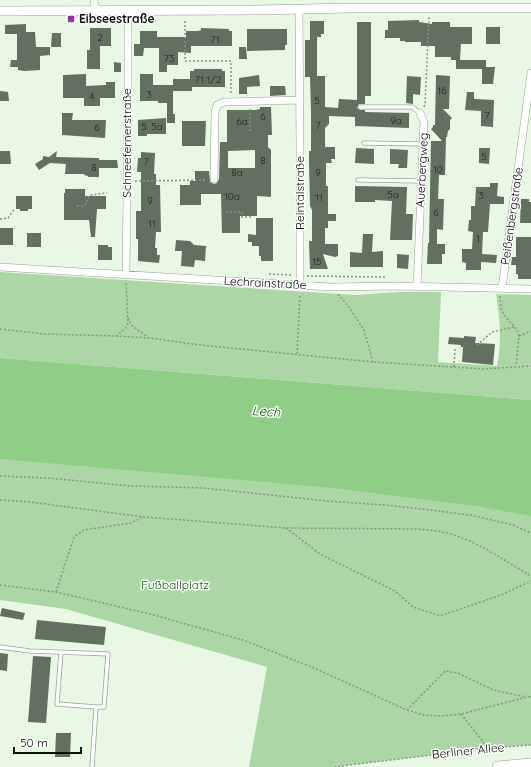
<svg xmlns="http://www.w3.org/2000/svg" width="531" height="767" font-family="Quicksand,sans-serif">
<style>
.green{fill:#acd6a6}
.water{fill:#90ce88}
.building{fill:#61705f;fill-rule:evenodd}
.lines{fill:none;stroke-linecap:round;stroke-linejoin:round}
.service-casing{stroke:#94a392;stroke-width:5}
.minor-casing{stroke:#94a392;stroke-width:8}
.tertiary-casing{stroke:#94a392;stroke-width:10}
.primary-casing{stroke:#94a392;stroke-width:12}
.path{stroke:#889486;stroke-width:1.5;stroke-dasharray:2 2;stroke-linecap:butt}
.service{stroke:#fff;stroke-width:3.5}
.minor{stroke:#fff;stroke-width:7}
.tertiary{stroke:#fff;stroke-width:9}
.primary{stroke:#fff;stroke-width:11}
.poi-dot{fill:#9136a0;stroke:#fff;stroke-width:1.5}
.labels{text-anchor:middle;stroke-width:3;stroke-linejoin:round;paint-order:stroke}
.number-label{font-size:10px;fill:#1e261e}
.poi-label{font-size:12px;font-weight:bold;fill:#080e08;stroke:#fff;text-anchor:start}
.street-label{font-size:12px;fill:#080e08;stroke:#fff}
.park-label{font-size:12px;fill:#106504;stroke:#fff}
.water-label{font-size:13px;font-style:italic;fill:#086000;stroke:#fff}
</style>
<rect width="100%" height="100%" fill="#e8f8e5"/>
<path class="green" d="M0,272l356,23 43,-3h42l-3,70 59,4c5,-24 3,-48 -1,-72l35,1v105l-531,-42z
M0,458l217,12 314,37v238l-43,3 -154,19h-85l18,-100 -201,-58 -66,-9z"/>
<path class="water" d="M0,358l531,42v116l-55,-10 -143,-18 -333,-29z"/>
<path class="building" d="M419,20v2l13,2v-2h18v5h22v17h-11l-1,16h-9v-3h-16v-11h-14v-4h-16v-1h-5v-3h-15v-8h3v-9z
M310,21h14v13h-3v3h-4v39h8v31l13,1 1,-9 18,1v-78h14v74h-6v8h-6l-2,4 3,2h5v2l44,1v15l-54,-2v-9l-26,-1v8l-4,4v19h10v12h-4l1,4h-6v23h2v28h8v7h-8v7h-3v16h13v12l-3,1 -12,-3 5,15h-18l-1,-28h3v-31l-2,-4 -1,-43v-12h2v-40l-1,-34h-5v-37h5z
M26,24v8h9l1,15h14v8l-10,1v14l-16,1 -6,-1v-3h-8l1,-7h6v-26h-12v-9z
M486,27h14v17h-14z
M90,28h21v18h-11v23h-13v-19h3z
M201,28l28,1v2h3v15h-41v7l-13,-1v13h-11v7h-8v-24h-15l-1,8h-9v-12h6v-13h17v6h29v-6h12l3,-1z
M247,29h40v16h-2v5l-38,1z
M52,33h9v14h-10z
M239,47h7l1,12h-8z
M456,60h30v7h9l-2,17h-11v-15h-26z
M114,62l7,1v9h-7z
M194,69h28v2h3v16h-33v4h-19v-12h17v-8h4z
M86,74v12l20,-1v-3h9v16h-15v8h-16v-8h-21v-23z
M140,74h13v11h20v29h2v9h-8v-20h-9v-2h-18z
M259,75l1,11 -13,1v7h-8v-16z
M436,75l14,1 -1,33h-6l9,9 -2,2v9l-2,2 -1,6h-1l-1,38h-6l-1,24h6l-1,31 -6,-1v15h8v10h-3v10h-15l1,-21h1l2,-102h11l-11,-12 2,-2v-2h2z
M407,76l14,1 -1,18 -7,-1v10l-7,-1z
M270,86h15l1,9 -16,1z
M0,91l8,1 1,9h-9z
M467,92h7v7l20,1 -1,27 -12,-1v-15l-16,-1z
M260,107h11l1,28h-4v12l3,3v47l-14,-1v20h-17v17h-18l-1,-39h-20v11h-21v-20h10v-4h5v-10h14l1,11 4,2 3,-1 2,-4 1,-37h7v-32h28l5,-1zM255,150v18h-27v-17z
M62,113h11l-1,7h34l-1,18 -43,-3z
M166,118v16h-19v2h-9v-16z
M182,121h24l-1,25h-23z
M356,148l18,1v15l-19,-1z
M479,148h11l-1,16 -10,-1z
M390,149l18,1 -1,18h-9l1,-4h-9z
M0,151h10l1,13h-11z
M57,151l-1,6 43,1v2h18l1,8h-19v9h-11v-1l-4,-1v-1h-19l1,-10 -16,-1 -11,7 -4,-6 8,-5v-3l6,1z
M141,152l14,1 -1,21h2v11h4l1,47h-5l-1,16h2v7h3l-1,8 -21,-2v-22h-2v-28h5v-39h-4l1,-14h3z
M490,183h8l-1,13 7,1v7h-14l-2,28h-5l-1,22 15,1 -1,8 -15,-1v8h-15v-7l-4,-1v-13h10l1,-17 -5,-1 1,-11h2v-14h4l1,-19h14z
M355,186l52,1 -1,27h7l-1,26h-22l2,-39 -17,-1v2h-20z
M65,189h20v7h21v13h-9l-2,28h-4l-2,-17h-25v-27h1z
M16,196h16v13h-4v2h-8v-2h-4z
M521,199h8v3h2v21h-11z
M256,218h17v43h-12v-5h-2v-10h-7v-4h-4v-8l8,1z
M0,228h13v17h-13z
M27,233h14v14h-14z
M363,234h10l-1,18 11,-1v16h-33v-15l12,1z
M516,237h15v42h-13v-5h-2v-9h-5l1,-8h4z
M176,240l14,1 4,4 12,1 -1,15 -10,-1 -1,7 -13,-1 1,-15h-7z
M98,245h10v2h4v13h-14z
M397,254l12,1 -1,14 -11,-1z
M464,336l12,1 -1,6 20,1 -2,21 -31,-3 1,-15h-2v-2l-13,-1 1,-7 15,1z
M2,608l23,5 -2,7 -23,-4z
M37,620l69,7 -2,18 -69,-6z
M0,653l8,1 -1,17 -7,-1z
M33,656l18,1 -5,66 -18,-1z
M56,733h15l-1,24h-15z"/>
<g class="lines">
<defs>
<path id="service" d="M360,107h52l8,6
M364,143l59,1
M358,180l64,1
M0,647l30,4 78,3 -4,53h-8l-4,60
M61,652l-4,52 39,3"/>
<path id="minor" d="M94,0l2,10
M299,9l1,138v138
M214,179l1,-67 2,-7 7,-3 76,-2
M0,267l331,20 69,-1 131,3
M126,275l2,-159v-106
M417,286l7,-164 -4,-9
M502,288l29,-215"/>
<path id="tertiary" d="M0,11l259,-1 92,-2h180"/>
<path id="primary" d="M498,767l33,-3"/>
</defs>
<use href="#service" class="service-casing"/>
<use href="#minor" class="minor-casing"/>
<use href="#tertiary" class="tertiary-casing"/>
<use href="#primary" class="primary-casing"/>
<path class="path" d="M185,21v40h46v32
M424,107l1,-3 4,-87
M250,109v22
M135,181l72,-1
M77,206h7l6,-11 17,-2
M226,212h16v5h11
M0,219l8,-1 6,-8
M269,274l23,1
M307,276l79,1
M338,294l11,13 15,23 9,32
M500,296l1,13 4,7 12,14 2,6 -3,30
M128,318l3,7 17,12
M0,329l44,5 72,2 34,2 50,7 173,17 111,7 47,-3
M116,336l10,-8 2,-5 -2,-41
M519,336l12,-5
M477,345l15,-13 22,-5
M297,354l3,-60
M454,367l1,-19
M0,476l48,2 82,8 74,2 123,13 58,4 46,5 40,5 42,10 18,8
M0,500l30,2 114,15 142,11 131,1c13,1 27,2 40,7 26,9 50,26 74,40
M286,528l34,26 75,37 18,16 27,9 61,-21 30,-14
M0,585l56,7 94,22 93,26 71,28 93,42 17,5 17,1 20,-2 70,-18
M56,592l18,-55 10,-7 47,-7 12,-6
M407,710l38,-39 13,2 35,17 33,7
M461,714l27,34
M334,767l154,-19 43,-3"/>
<use href="#service" class="service"/>
<use href="#minor" class="minor"/>
<use href="#tertiary" class="tertiary"/>
<use href="#primary" class="primary"/>
</g>
<rect class="poi-dot" x="67" y="15" width="8" height="8" rx="2"/>
<g class="labels">
<g class="number-label">
<text x="100" y="41">2</text>
<text x="215" y="43">71</text>
<text x="169" y="62">73</text>
<text x="208" y="83">71 1/2</text>
<text x="442" y="94">16</text>
<text x="149" y="98">3</text>
<text x="92" y="100">4</text>
<text x="317" y="104">5</text>
<text x="487" y="119">7</text>
<text x="263" y="120">6</text>
<text x="396" y="124">9a</text>
<text x="242" y="125">6a</text>
<text x="318" y="129">7</text>
<text x="144" y="130">5</text>
<text x="157" y="130">5a</text>
<text x="97" y="131">6</text>
<text x="484" y="160">5</text>
<text x="263" y="164">8</text>
<text x="146" y="165">7</text>
<text x="94" y="171">8</text>
<text x="438" y="173">10</text>
<text x="237" y="176">8a</text>
<text x="318" y="176">9</text>
<text x="393" y="198">5a</text>
<text x="481" y="199">3</text>
<text x="232" y="200">10a</text>
<text x="319" y="201">11</text>
<text x="150" y="204">9</text>
<text x="436" y="216">6</text>
<text x="152" y="227">11</text>
<text x="478" y="242">1</text>
<text x="317" y="265">15</text>
</g>
<g class="poi-label">
<text x="79" y="23">Eibseestraße</text>
</g>
<g class="street-label">
<text transform="translate(127 143) rotate(-90)" y="4">Schneefernerstraße</text>
<text transform="translate(422 170) rotate(-87)" y="4">Auerbergweg</text>
<text transform="translate(300 193) rotate(-90)" y="4">Reintalstraße</text>
<text transform="translate(512 216) rotate(-82)" y="4">Peißenbergstraße</text>
<text transform="translate(265 283) rotate(3)" y="4">Lechrainstraße</text>
<text transform="translate(468 751) rotate(-6)" y="4">Berliner Allee</text>
</g>
<g class="park-label">
<text x="175" y="589">Fußballplatz</text>
</g>
<g class="water-label">
<text transform="translate(266 411) rotate(4)" y="5">Lech</text>
</g>
</g>
<path d="M14 747v6h67v-6" fill="none" stroke="#080e08" stroke-width="2"/>
<text x="20" y="747" font-size="12" fill="#080e08" stroke="#ffffff" stroke-width="3" paint-order="stroke">50 m</text>
</svg>
